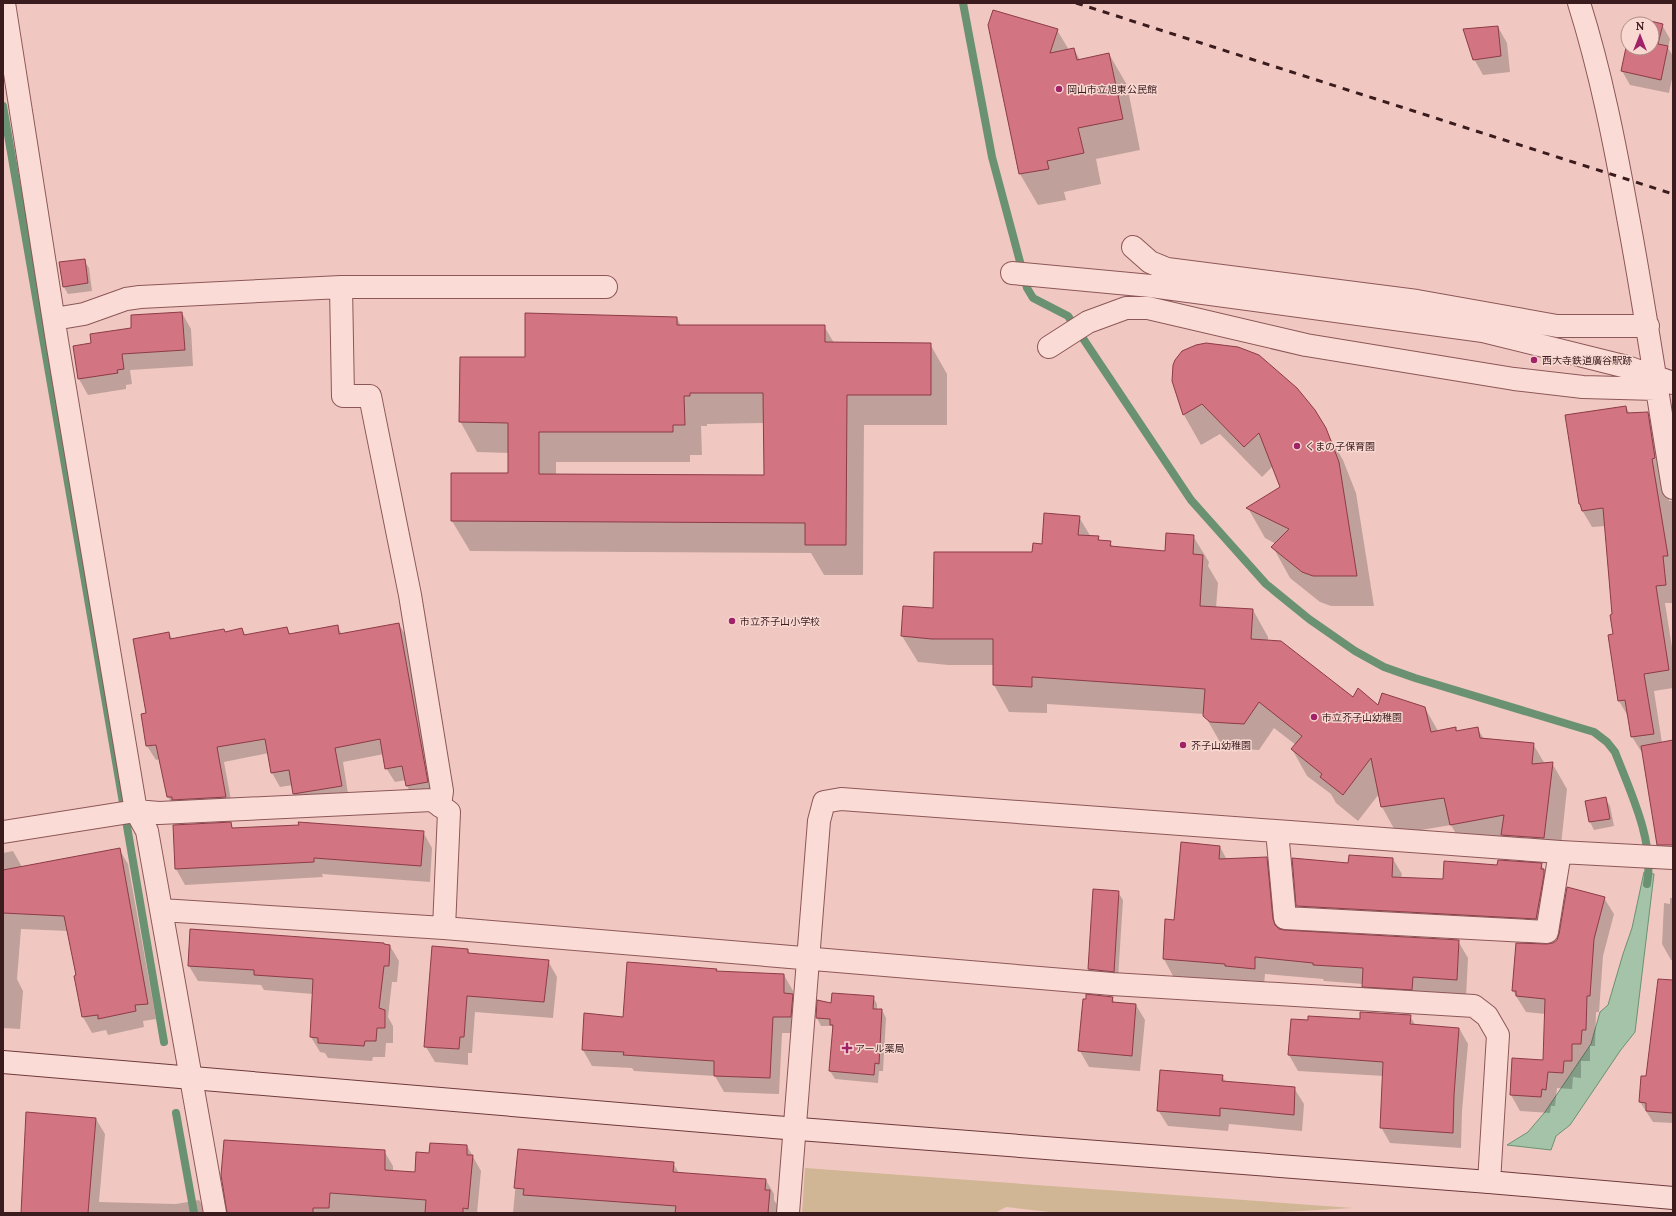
<svg xmlns="http://www.w3.org/2000/svg" width="1676" height="1216" font-family="Lora,'Noto Sans JP',serif">
<style>
.green{fill:#d0b694}
.water{fill:#a4c3a9;stroke:#6a9272}
.shadow{fill:#0003;fill-rule:evenodd}
.lines{fill:none;stroke-linecap:round;stroke-linejoin:round}
.stream{stroke:#6a9272;stroke-width:8}
.building{fill:#d27481;stroke:#8d3b48;fill-rule:evenodd}
.street-casing{stroke:#8c5758;stroke-width:24}
.secondary-casing{stroke:#6e3a3d;stroke-width:24}
.street{stroke:#fbdbd5;stroke-width:22}
.secondary{stroke:#fbdbd5;stroke-width:22}
.rail{stroke:#3b1c1e;stroke-width:3;stroke-dasharray:7 7;stroke-linecap:butt}
.poi-dot{fill:#a02268;stroke:#f8d8d1;stroke-width:1.5}
.labels{text-anchor:middle;stroke-width:3;stroke-linejoin:round;paint-order:stroke}
.poi-label{font-size:10px;fill:#3b1c1e;stroke:#f8d8d1;text-anchor:start}
</style>
<rect width="100%" height="100%" fill="#f1c8c1"/>
<path class="green" d="M805,1168l548,40 -88,5h-206l-53,-6 -11,6h-193z"/>
<path class="water" d="M1644,872l10,2 -19,158 -15,19 -50,74 -14,11 -5,14 -44,-5 21,-13 17,-20 46,-68 9,-32 8,-7 15,-51 9,-26z"/>
<path class="shadow" d="M1471,3h14l-13,1z
M1633,18l29,7 8,14 -2,9 5,8v18l-4,19 -39,-8 -8,-14 6,-28v5h24v-24h-20z
M989,25l68,5 12,20 5,-1 6,11 29,-6 18,31 13,65 -44,9 5,25 -37,8 2,8 -28,5 -18,-31z
M1498,27l9,16 3,29 -27,3 -9,-16z
M84,260l5,8 3,23 -24,3 -4,-7z
M182,313l9,16 2,37 -63,4 2,14 -6,1v4l-38,6 -9,-16 -5,-32 18,-3 40,-15z
M677,318l4,8h143l10,17 96,1 17,30v51h-83l-1,150h-39l-13,-22 -341,-2 -18,-30 57,-47v-21l-32,-1 -17,-31 66,-63zM764,423l1,53 -209,-1v-13h134v-7h12l-1,-29h6v-2z
M1216,344l22,4 87,81 18,31 13,33 18,113h-43l-11,-4 -30,-24 -17,-31 3,-3 -11,-6 -17,-30 34,-20 -9,-22 -11,11 -42,-43 -19,11 -17,-30 -11,-34 -1,-8 4,-13 20,-14z
M1626,407l4,7 17,-1 10,17 12,71h4v102h-8l8,51v34l-19,3 8,52 11,-2v93l-30,-80 -11,-17 -3,-19 -10,-17 -13,-175 -14,1 -10,-17z
M1079,517l12,20h7l2,4 10,1 3,5 53,5 27,-16 16,26 -1,4 10,17 -2,25 37,2 15,27v4l85,57 25,9 47,1 13,23 17,-3 2,4 20,-4 7,11 49,5 12,20 7,-1 15,26 -8,75 -19,-1 10,16 -5,55 -239,-13 -9,-15 52,-42 44,-5 9,15 -1,4 43,3 54,-15 20,-4 -11,-19 -41,8 -15,-26 -54,9 -15,-27 -3,-13 -21,27 -22,-18 -5,-9 -24,-18 -15,-27 4,-4 -22,-17 -15,22 -33,-2 -6,-6 -16,-28 -157,-10v9l-38,-1 -15,-27v-20h-46l-30,-3 -16,-26 32,-27 99,-56z
M399,624l8,14 28,158 -20,4 -8,-14 -1,-6 -11,2 -9,-14 -2,-14 -41,8 6,38 -47,8 -8,-14 -1,-9 -13,2 -8,-14 -3,-20 -45,9 9,49h-57l-8,-14 -8,-38 -4,1 -9,-14v-32l22,-81 4,7 69,-11 4,7 41,-8 4,7 46,-9 5,8z
M1605,798l5,8 4,20 -20,4 -4,-8 -4,-20z
M230,823l3,6 190,3 9,16 -2,34 -108,-8 1,3 -138,8 -9,-16z
M1220,847l7,13 39,-2 10,17 5,56 177,10 10,17 -2,39 -94,6 -9,-17v-2l-39,-3 -1,-2 -58,-5 -1,11 -28,-2 -2,-3 -61,-4 -9,-17 11,-38z
M119,849l9,15 28,155 -13,2 1,6 -36,8 -2,-5 -14,3 -9,-16 -15,-86 -47,-2 -4,50 6,12 -3,38 -17,-1v-175l10,-2 9,16z
M1094,890l24,2 5,8 -5,79 -25,-2 -4,-8z
M1604,898l10,16 -11,42 -4,56h-3l-1,34h-5v15h-9v17l-8,-1 -1,12 -15,-1 -2,18h-4l-1,7 -30,-2 -9,-16 33,-34 1,-47 -19,-2 -13,-21 40,-47z
M1670,898h3v62h-2l-9,-16 2,-41 6,1z
M390,946l9,15 -2,21h-5l-4,35 5,9v17h-7l-1,14h-12l-1,4 -44,-3 -3,-5 -5,-1 -9,-15 2,-43 -49,-4 -3,-5 -63,-4 -9,-15z
M468,950l2,4 78,7 9,16 -4,41 -78,-6 -3,41h-4v12l-33,-3 -9,-15z
M716,970l1,2 67,3 9,16v6l8,15 -1,21h-18l-3,61 -55,-2 -9,-16 -81,-5 -2,-3 -40,-2 -9,-16 41,-32z
M873,997l4,7v6h5l4,8 -3,53h-4l-1,12 -43,-4 -5,-8 3,-42 -1,-3h-11l-4,-8 1,-17 14,3z
M1112,998l3,5 21,2 9,15 -5,51 -51,-4 -9,-16z
M1673,1014v109l-20,-1 -13,-20 7,-25z
M1410,1016l6,10 43,2 9,16 -6,67 -1,37 -71,-5 -9,-16 3,-51 -86,-5 -9,-16 71,-35z
M1222,1076l4,6 68,6 10,16 -2,27 -73,-7 -1,7 -60,-5 -10,-16z
M96,1119l9,15 -6,68 77,2 23,-4 8,13h-184z
M467,1146l14,25 -4,42h-249l156,-62 9,15v6l23,1 14,-19z
M519,1150l154,13 6,10 87,7 8,14v6l4,6 -1,7h-264z"/>
<g class="lines">
<path class="stream" d="M963,3l29,154 35,131 6,10 35,18 123,184 75,84 43,35 46,32 29,16 31,11 179,54 13,10 8,10c15,39 40,90 32,132
M3,106c56,312 106,624 161,936
M176,1113l18,100"/>
</g>
<path class="building" d="M993,10l65,19 -8,24 24,-5 3,12 32,-7 14,66 -45,9 6,25 -37,8 2,8 -30,5 -31,-149z
M1632,19h10l21,5 -5,20 10,2 -7,34 -40,-9 7,-33v10h24v-24h-21z
M1498,26l3,30 -28,4 -10,-31z
M85,259l3,24 -25,4 -4,-25z
M182,312l3,38 -63,4 2,15 -7,1 1,3 -40,6 -5,-33 18,-3 -1,-9 41,-6v-13z
M525,313l152,4v8h148v17l106,1v52h-84l-1,150h-41v-22l-354,-2v-48h57v-50l-49,-1 1,-65h65zM690,393h73l1,82 -225,-1v-42h134v-7h12l-1,-29h6z
M1206,343l32,4 21,8 38,33 18,22 11,18 13,34 18,114h-44l-11,-4 -31,-25 18,-18 -43,-21 34,-21 -21,-54 -15,14 -42,-43 -19,11 -11,-34 1,-16 2,-5 7,-9 14,-6z
M1626,406l1,7 21,-1 7,46 -3,1 16,97h-5l3,29 -10,1 13,84 -25,4 10,60 -23,3 -6,-37 -7,1 -10,-66 5,-1 -3,-19 2,-1 -9,-106 -21,3 -2,-7h-1l-14,-89z
M1044,513l36,3 -2,19 21,1 -1,4 13,1 -1,5 55,5 1,-18 28,2 -1,19 10,1 -3,51 53,3 -2,30 30,2 72,56 5,-9 20,17 4,-12 43,14 6,25 25,-5v4l22,-4 2,11 54,5 -2,21 21,-2 -9,76 -43,-3 3,-20 -54,10 -6,-27 -63,9 -10,-49 -28,37 -23,-18 2,-3 -31,-25 11,-13 -43,-34 -15,22 -34,-2 -7,-6 2,-27 -173,-12v10l-39,-2v-46h-61l-31,-3 2,-30 30,2 1,-56h98l1,-9 9,1z
M399,623l29,159 -22,4 -4,-20 -17,3 -5,-30 -45,9 7,38 -49,8 -4,-24 -18,3 -6,-34 -48,8 9,50 -54,3v-3h-5l-11,-52 -10,1 -5,-32 5,-1 -13,-74 36,-7 1,7 54,-10 1,3 17,-4 2,7 43,-8 2,7 49,-9 1,9z
M1673,740v105h-16l-16,-99z
M1606,797l4,22 -21,3 -4,-21z
M231,822l1,6 67,-3 -1,-3 126,9 -3,35 -107,-8v4l-139,7 -2,-44z
M1181,842l39,4 -1,13 48,-2 6,62 2,6 4,4 5,1 175,10 -2,40 -44,-3 -1,13 -50,-3 1,-19 -50,-3v-2l-58,-6v12l-30,-3v-2l-62,-5 2,-40 9,1z
M120,848l28,156 -13,1 1,6 -38,8v-4l-16,2 -8,-41 2,-1 -12,-59 -61,-3v-43z
M1349,855l44,3 -1,19 51,2 1,-18 53,4 1,-5 44,3 -1,6h3v6l-8,44 -240,-13 -4,-48 56,5z
M1567,887l38,10 -11,42 -4,57h-3l-1,34h-4l-1,14h-9v17h-8l-1,12 -15,-1 -2,18 -4,-1 -1,8 -31,-2 2,-37 31,2 2,-61 -29,-3v-5h-4l4,-48 31,1 6,-1 4,-3 2,-6z
M1093,889l26,2 -5,81 -26,-3z
M190,929l194,14v1l6,1 -1,21h-5l-5,42 6,2v18h-8l-1,13h-11l-1,5 -46,-3v-5l-8,-1 3,-58 -59,-4v-5l-66,-4z
M432,946l36,3v4l81,7 -5,42 -77,-6 -3,41h-4l-1,12 -35,-2z
M627,962l90,7 -1,2 68,3v19l9,1 -2,23h-18l-3,61 -56,-2v-15l-91,-6 1,-3 -42,-2 2,-37 39,4z
M1658,979l15,1v133l-27,-2v-8l-7,-1 2,-26h5z
M832,993l42,3 -1,13h9l-3,55 -4,-1 -1,12 -45,-4 4,-46h-3v-6l-14,-1 1,-18 14,3z
M1086,994l27,3 -1,5 24,2 -4,52 -54,-5 5,-52h3z
M1360,1012l51,3 -1,9 49,4 -5,67 -1,38 -73,-5 3,-66 -95,-7 3,-36 17,1v-4l52,3z
M1160,1070l63,5 -1,6 73,6 -1,28 -74,-7v8l-63,-5z
M26,1112l70,6 -8,95h-67z
M224,1140l161,10v20l30,2 1,-20 13,1 1,-10 37,2v10h6l-5,54 -5,-1v5h-38l1,-13 -96,-7 -1,15h-16v5h-86l-6,-38z
M518,1149l156,13 -1,10 93,7 -1,11h5l-2,23h-93l1,-7 -153,-11 1,-6 -10,-1z"/>
<g class="lines">
<defs>
<path id="street" d="M4,3l53,338 79,470 11,20 68,382
M1579,3c22,70 36,142 49,214 17,91 30,181 45,271
M1133,247l17,15 17,7 250,32 140,25h91
M1012,273l139,13 332,45 144,36 46,16
M341,287l2,109h27l40,199 32,196 -2,15
M54,319l30,-5 42,-15 14,-2 201,-10h265
M1049,347l39,-25 38,-14h22l158,37 208,34 69,8 73,2
M1277,831l8,87 262,14 13,-80
M3,832l133,-21 23,2 273,-13 17,12 -5,116
M161,910l283,18 668,56 362,22 13,10 11,19 -9,147
M788,1213l31,-392 5,-19 17,-3 719,53 113,6"/>
<path id="secondary" d="M3,1062l770,65 716,55 184,16"/>
</defs>
<use href="#street" class="street-casing"/>
<use href="#secondary" class="secondary-casing"/>
<use href="#street" class="street"/>
<use href="#secondary" class="secondary"/>
<path class="rail" d="M1076,3l597,191"/>
</g>
<g class="poi-dot">
<circle cx="1059" cy="89" r="4"/>
<circle cx="1534" cy="360" r="4"/>
<circle cx="1297" cy="446" r="4"/>
<circle cx="732" cy="621" r="4"/>
<circle cx="1314" cy="717" r="4"/>
<circle cx="1183" cy="745" r="4"/>
<path d="M845 1042h4v4h4v4h-4v4h-4v-4h-4v-4h4z"/>
</g>
<g class="labels">
<g class="poi-label">
<text x="1067" y="93">岡山市立旭東公民館</text>
<text x="1542" y="364">西大寺鉄道廣谷駅跡</text>
<text x="1305" y="450">くまの子保育園</text>
<text x="740" y="625">市立芥子山小学校</text>
<text x="1322" y="721">市立芥子山幼稚園</text>
<text x="1191" y="749">芥子山幼稚園</text>
<text x="855" y="1052">アール薬局</text>
</g>
</g>
<rect width="1676" height="1216" fill="none" stroke="#3b1c1e" stroke-width="8"/>
<g transform="translate(1640 36)"><circle r="19" fill="#f8d8d1" stroke="#ac8d89"/>
<path d="M0-3L7 15L0 10L-7 15Z" fill="#a02268"/>
<text y="-6" font-size="11" font-weight="bold" text-anchor="middle" fill="#3b1c1e">N</text>
</g>
</svg>
